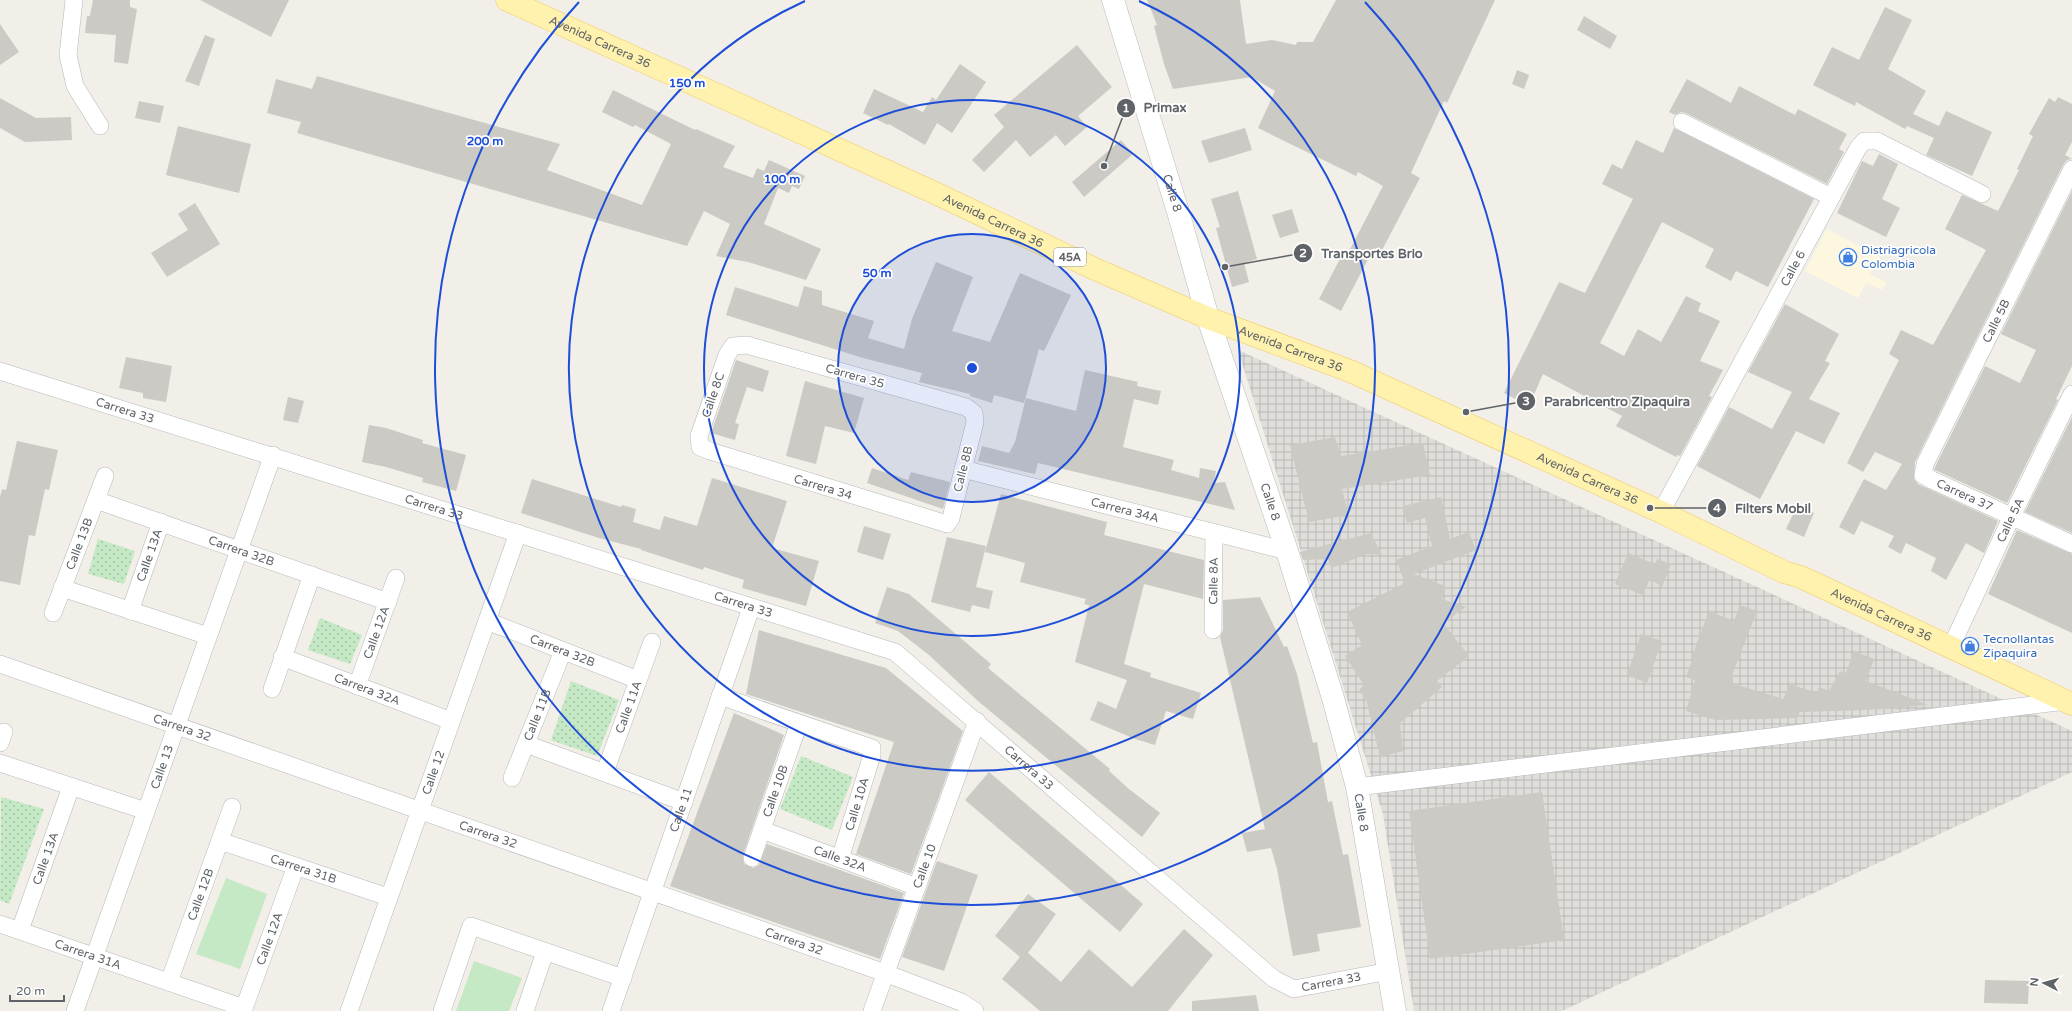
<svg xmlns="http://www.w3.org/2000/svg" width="2072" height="1011" font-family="'Varela Round',sans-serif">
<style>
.commercial{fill:#fef7e0}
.industrial{fill:url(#industrial-grid)}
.park{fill:url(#park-dots)}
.pitch{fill:#c5e8c5}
.building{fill:#cccac5}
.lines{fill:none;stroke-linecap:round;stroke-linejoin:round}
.minor-casing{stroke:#b5b8bc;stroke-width:18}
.secondary-casing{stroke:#b6babf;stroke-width:23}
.primary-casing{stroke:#f2c960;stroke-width:23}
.minor{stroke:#fff;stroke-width:17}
.secondary{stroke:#fff;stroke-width:22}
.primary{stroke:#fff2af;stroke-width:22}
.ring{fill:none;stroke:#1d4ed8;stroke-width:2}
.labels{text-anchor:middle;stroke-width:3.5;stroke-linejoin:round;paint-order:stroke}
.shield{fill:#fff;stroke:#8f9295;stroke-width:1}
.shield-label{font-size:11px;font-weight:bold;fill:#5f6368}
.street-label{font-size:12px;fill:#5f6368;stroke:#fff}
.shop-label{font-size:12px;fill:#366cbe;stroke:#fff;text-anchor:start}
.centre{fill:#1d4ed8;stroke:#fff;stroke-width:2}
.ring-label{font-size:12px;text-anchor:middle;font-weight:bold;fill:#1d4ed8;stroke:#fff;stroke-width:3.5;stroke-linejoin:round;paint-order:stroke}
.leader{fill:none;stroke:#5f6368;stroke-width:1.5}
.callout-dot{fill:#5f6368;stroke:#fff;stroke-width:1.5}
.mark-label{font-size:12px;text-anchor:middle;font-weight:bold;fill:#fff}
.callout-label{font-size:13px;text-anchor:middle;font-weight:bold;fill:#5f6368;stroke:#fff;stroke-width:3.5;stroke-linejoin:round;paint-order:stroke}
</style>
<defs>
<pattern id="industrial-grid" width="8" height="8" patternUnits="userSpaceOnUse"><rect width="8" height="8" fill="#e0deda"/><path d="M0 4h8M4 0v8" fill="none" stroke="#b9b8b5"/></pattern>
<pattern id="park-dots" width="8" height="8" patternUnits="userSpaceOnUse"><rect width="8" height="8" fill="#c5e8c5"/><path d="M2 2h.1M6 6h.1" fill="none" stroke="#a3c0a4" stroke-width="1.8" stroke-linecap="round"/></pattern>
</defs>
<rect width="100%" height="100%" fill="#f1efe8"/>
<path class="commercial" d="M1827,229l53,28 -10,17 16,8 -4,8 -16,-7 -8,15 -53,-27z"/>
<path class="industrial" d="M1238,350l834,381v41l-510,239h-148l-31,-197z"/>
<path class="park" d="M98,539l37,12 -11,33 -36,-10z
M320,618l42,17 -12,29 -42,-14z
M571,681l48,19 -22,56 -46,-16z
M801,756l52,21 -21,53 -52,-21z
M1,797l43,12 -35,95 -9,-4z"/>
<path class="pitch" d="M226,878l41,16 -27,75 -44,-15z
M474,961l48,17 -13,33h-53z"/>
<path class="building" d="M93,0h37v7l7,2 -9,55 -14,-2 2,-27 -31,-2 2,-17h3z
M200,0h89l-18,37z
M1147,0h93l6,44 26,-4 24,5 1,-3h16l23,-42h159l-48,103 -3,-2 -33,72 9,5 -39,74 -7,-4 -33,63 -22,-12 23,-44 4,2 37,-71 -25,-14 -2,4 -98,-48 17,-37 -23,-14 -79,12 -9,-25 -10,-38 3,-1z
M1885,7l27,13 -24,49 38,22 -13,23 26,12 7,-15 46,21 -20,44 -46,-21 8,-17 -27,-12 -2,3 -49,-27 -1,4 -42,-21 19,-38 27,13z
M1584,16l33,20 -7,13 -33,-19z
M0,24l19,28 -19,13z
M205,35l10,4 -16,47 -14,-5z
M1077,45l35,42 -34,29 9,11 -22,19 -9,-11 -26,22 -14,-17 -32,32 -12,-12 32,-33 -10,-12z
M960,64l26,18 -34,51 -15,-10 -12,22 -36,-21 -1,1 -25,-12 11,-24 49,23 9,-15 4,3z
M1517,70l12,5 -5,14 -12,-5z
M317,76l243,68 -13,26 95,35 29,-61 -36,-19 -2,2 -31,-15 11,-22 82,40 1,-1 39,17 -12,21 30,11 4,-10 7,3 5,-11 36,16 -6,13 -7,-3 -3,7 -11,-5 -14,36 57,25 -15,31 -58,-18 -32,-6 14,-32 -26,-13 -17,35 -390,-113 4,-11 -34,-9 9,-34 36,10z
M1687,79l44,24 8,-17 56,29 3,-6 49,25 -8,15 5,3 -17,32 -141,-71 -5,-1 -6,3 -6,-3z
M2058,97l14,7v38l-7,13 7,4 -5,1 -4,5 -148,297 -1,17 4,5 80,37 -14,32 -18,-10 -20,37 -15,-9 5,-13 -30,-15 -5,11 -13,-7 6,-11 -33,-15 -7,14 -15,-8 25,-48 22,11 16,-26 -27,-12 -12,20 -16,-9 52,-103 -10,-6 12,-24 32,15 53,-95 -41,-21 17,-34 36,16 21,-41 -2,-1 16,-33 -4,-2 20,-36 6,4z
M0,98l36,20 35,-1 1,23 -47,2 -25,-14z
M139,101l25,5 -4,17 -25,-5z
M178,126l73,18 -12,49 -73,-18z
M1245,128l7,22 -43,13 -8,-22z
M1674,128l140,71 -46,88 -32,-16 -5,10 -26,-14 9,-18 -52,-27 -62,121 24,13 14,-27 23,13 25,-46 15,7 -3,8 22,10 -20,40 23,9 -14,26 3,1 -32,59 -3,-1 -1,2 -60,-31 6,-10 -79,-42 -14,32 -25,-13 55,-111 26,11 48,-94 -31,-15 10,-20 10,5 14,-29 27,13z
M1121,140l12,14 -49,43 -12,-15z
M1879,154l19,10 -16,35 18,9 -14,29 -49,-24 25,-52 11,5z
M1238,191l19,68 -13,4 5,19 -17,5 -16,-59 4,-1 -9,-28z
M2072,191v175l-16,33 2,1 -51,103 -70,-32 -3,-1 1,-3 50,-101 35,17 16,-33 -35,-16z
M195,203l25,41 -53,33 -16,-24 37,-23 -10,-16z
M1292,209l7,23 -19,6 -8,-23z
M936,262l37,15 -21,54 38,11 30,-69 51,22 -27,56 -5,-2 -15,54 -30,-8 -2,8 -22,-7v-2l-51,-12 3,-9 -59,-15 -137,-43 9,-28 63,20 6,-21 18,5v14l52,16 -6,17 36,11 8,-30z
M1785,304l54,30 -14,27 5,2 -21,36 31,14 -16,31 -28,-13 -36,68 -63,-33 32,-59 43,22 20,-37 -44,-20z
M126,357l46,9 -6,36 -23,-4v-5l-24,-5z
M736,360l33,11 -6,21 -16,-5 -12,36 4,1 -4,16 -24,-7z
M1085,370l53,12 -1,4 24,5 -3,14 -24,-6 -11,48 51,13 -3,10 28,8 1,-10 16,3 -2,12 11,-1 10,28 -197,-47 -3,11 -57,-13 4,-15 27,7 6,-11 11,-44 50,13z
M805,381l59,17 -10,35 -29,-7 -9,38 -30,-8z
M288,397l16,4 -6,22 -15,-3z
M2072,417v116l-47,-21z
M369,425l17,3 37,12 -1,3 44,12 -10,36 -34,-9 1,-4 -37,-11 -24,-5z
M1335,437l6,19 82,-13 7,32 -88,14 7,26 -40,7 -19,-77z
M17,441l41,9 -9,40 -4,-1 -10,47 -6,-1 -9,50 -20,-4v-84l2,-8 4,1z
M872,468l36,12 3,-8 39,10 -7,27 -76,-26z
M712,478l75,23 -15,47 47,13 -13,45 -64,-18 2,-8 -40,-13 -1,3 -62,-20v-1l-42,-11 -78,-25 11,-34 89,28 1,-2 14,4 -3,13 27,8 4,-14 33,10z
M1001,494l106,28 -3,13 100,25 -1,39 -59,-15 -20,80 27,9 -1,4 51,16 -8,26 -27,-8 -11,34 -20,-6 -45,-19 8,-19 18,8 11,-29 -52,-18 14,-57 -5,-1 2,-5 -66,-17 5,-19 -40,-11z
M1441,497l9,42 19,-7 7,18 -62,24 31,12 -3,13 24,8 -23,16 26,33 -32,25 5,6 -42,36 3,28 -23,6 -14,-58 -7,-9 5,-5 -19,-29 17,-11 -15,-33 58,-29 -9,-23 36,-14 -7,-28 -18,5 -4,-17z
M1797,506l17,7 -10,24 -18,-8z
M864,526l27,8 -8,26 -26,-8z
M2017,530l55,24v79l-84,-39z
M1371,533l11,22 -15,-1 -36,14 -3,-9 -25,1 -3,-8z
M947,537l39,9 -10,41 17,4 -4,18 -17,-4 -2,7 -39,-10z
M1628,553l27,11 2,-5 14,5 -9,23 -12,-8 -7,16 -28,-11z
M887,587l22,7 82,70 -3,4 122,101 -1,2 20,18 31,24 -18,24 -164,-136 -49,-46 -31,-24 -23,-8z
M1260,597l24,50 3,-1 10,28 16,69 4,-1 11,60 4,-1 11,54 5,-1 13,73 -44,7 3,17 -27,5 -16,-87 -6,-21 -24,4 -5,-19 23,-4 -45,-192 3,-7v-30z
M1740,605l17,6 -25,64 2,1 -3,7 52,16 7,-15 27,9 2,-6 10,4 11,-20 6,2 8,-22 20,8 -8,22 62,24 -62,5 -66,2 -3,6 -82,2 -29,-9 9,-31 -9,-3 7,-20 -1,-1 17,-45 25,10z
M759,630l127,38 77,63 -52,143 -55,-20 38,-112 -148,-48z
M1641,634l21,7 -15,42 -20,-8z
M734,713l50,22 -41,120 1,9 9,4 6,-3 8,-21 137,49 -24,66 -210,-73z
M989,772l154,132 -23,28 -155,-132z
M1542,792l22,148 -134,19 -21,-148z
M937,861l41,14 -34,96 -42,-14z
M1028,894l28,20 -28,39 33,29 28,-33 43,38 52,-58 29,26 -45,56h-128l-38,-32 18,-22 -25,-21z
M1985,980l44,1 -1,23 -44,-1z
M1256,995l3,16h-67v-10z"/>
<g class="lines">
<defs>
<g id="minor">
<path d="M74,0l-6,55 7,31 25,40"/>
<path d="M1682,122l149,75"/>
<path id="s1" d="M2072,169l-147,295 -2,11 9,5 140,64"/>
<path d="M747,345l219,62 8,6 1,9 -24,96 -4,6 -237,-73 -10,-4 -1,-11 28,-81 6,-9z"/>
<path id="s2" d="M0,371l895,281 379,327 20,10 95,-18"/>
<path id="s3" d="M963,469l324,82"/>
<path id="s4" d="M96,500l292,102"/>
<path id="s5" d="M1661,512l197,-364 6,-7h13l105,53"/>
<path d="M62,588l146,48"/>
<path id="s6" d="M130,611l31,-89"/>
<path id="s7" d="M53,613l52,-137"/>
<path id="s8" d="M487,621l151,59"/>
<path id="s9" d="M1213,630l1,-97"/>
<path id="s10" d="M1951,647l61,-131 60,-122"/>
<path id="s11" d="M282,657l169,64"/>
<path id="s12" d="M0,664l885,309 76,29 14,9"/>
<path id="s13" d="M357,686l39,-108"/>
<path d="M272,689l40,-114"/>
<path d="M720,696l152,52v7l-32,104"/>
<path d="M0,743l4,-11"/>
<path d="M526,744l158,58"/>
<path d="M0,763l146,48"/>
<path id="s14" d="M605,772l47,-130"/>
<path id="s15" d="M512,778l51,-127"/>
<path d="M1357,787l709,-86"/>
<path id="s16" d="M762,830l155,57"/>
<path id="s17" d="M220,841l168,56"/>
<path id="s18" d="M752,858l47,-135"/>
<path id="s19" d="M0,924l244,84"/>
<path id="s20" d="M20,930l51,-143"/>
<path id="s21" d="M169,982l63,-175"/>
<path id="s22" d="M75,1011l198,-556"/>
<path id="s23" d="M243,1011l53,-145"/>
<path id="s24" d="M349,1011l169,-478"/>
<path d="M442,1011l29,-85 152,52"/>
<path d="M525,1011l20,-59"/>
<path id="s25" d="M611,1011l140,-403"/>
<path id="s26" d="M872,1011l105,-290"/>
</g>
<g id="secondary">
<path id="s27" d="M1113,0l66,215 29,103 79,233 46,147 24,89 38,224"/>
</g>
<g id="primary">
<path id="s28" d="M507,0l426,192 162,77 113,49 142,53 311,141 123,60 17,5 271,127"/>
</g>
</defs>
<use href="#minor" class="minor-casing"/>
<use href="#secondary" class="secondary-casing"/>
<use href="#primary" class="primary-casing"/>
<use href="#minor" class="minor"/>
<use href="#secondary" class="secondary"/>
<use href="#primary" class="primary"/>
</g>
<circle cx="972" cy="368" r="134" fill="#1d4ed8" fill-opacity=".12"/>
<g class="ring">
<circle cx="972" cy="368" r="134"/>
<circle cx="972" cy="368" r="268"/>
<path d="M1139 1A403 403 0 1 1 805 1"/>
<path d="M1365 2A537 537 0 1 1 579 2"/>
</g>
<defs>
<symbol id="shop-ring" viewBox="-11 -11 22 22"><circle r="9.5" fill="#fff" stroke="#3f7fe0" stroke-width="1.5"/><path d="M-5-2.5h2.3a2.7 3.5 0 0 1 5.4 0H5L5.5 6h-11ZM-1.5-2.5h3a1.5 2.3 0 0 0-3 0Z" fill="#3f7fe0"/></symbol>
</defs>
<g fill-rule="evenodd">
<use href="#shop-ring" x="1838" y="247" width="20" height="20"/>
<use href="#shop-ring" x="1960" y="636" width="20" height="20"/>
</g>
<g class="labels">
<rect class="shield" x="1054" y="248" width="32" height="18" rx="3"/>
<g class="shield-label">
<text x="1070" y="261">45A</text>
</g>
<g class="street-label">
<text dy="4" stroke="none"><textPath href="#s28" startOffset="102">Avenida Carrera 36</textPath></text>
<text dy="4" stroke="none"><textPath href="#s27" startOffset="202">Calle 8</textPath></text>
<text dy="4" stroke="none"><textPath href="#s28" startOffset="534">Avenida Carrera 36</textPath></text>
<text dy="4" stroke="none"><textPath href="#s5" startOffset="277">Calle 6</textPath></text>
<text transform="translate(1996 321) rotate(-64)" y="4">Calle 5B</text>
<text dy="4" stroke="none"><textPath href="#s28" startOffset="858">Avenida Carrera 36</textPath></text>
<text transform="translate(855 376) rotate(16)" y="4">Carrera 35</text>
<text transform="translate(713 395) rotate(-71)" y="4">Calle 8C</text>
<text dy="4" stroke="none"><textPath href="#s2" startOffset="131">Carrera 33</textPath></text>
<text transform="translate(963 469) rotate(-76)" y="4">Calle 8B</text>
<text dy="4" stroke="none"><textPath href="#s28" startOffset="1182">Avenida Carrera 36</textPath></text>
<text transform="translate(823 487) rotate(17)" y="4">Carrera 34</text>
<text dy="4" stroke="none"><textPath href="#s1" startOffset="387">Carrera 37</textPath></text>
<text dy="4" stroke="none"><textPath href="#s27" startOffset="526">Calle 8</textPath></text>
<text dy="4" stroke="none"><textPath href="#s2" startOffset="455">Carrera 33</textPath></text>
<text dy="4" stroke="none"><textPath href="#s3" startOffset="167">Carrera 34A</textPath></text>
<text dy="4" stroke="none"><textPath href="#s10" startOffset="140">Calle 5A</textPath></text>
<text dy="4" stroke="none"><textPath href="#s7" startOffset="74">Calle 13B</textPath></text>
<text dy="4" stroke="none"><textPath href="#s4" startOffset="154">Carrera 32B</textPath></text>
<text dy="4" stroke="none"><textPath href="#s6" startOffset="59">Calle 13A</textPath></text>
<text dy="4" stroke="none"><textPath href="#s9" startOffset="49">Calle 8A</textPath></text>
<text dy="4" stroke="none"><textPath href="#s2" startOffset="779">Carrera 33</textPath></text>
<text dy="4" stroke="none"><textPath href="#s28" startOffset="1506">Avenida Carrera 36</textPath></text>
<text dy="4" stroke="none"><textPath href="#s13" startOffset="57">Calle 12A</textPath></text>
<text dy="4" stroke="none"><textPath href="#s8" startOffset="81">Carrera 32B</textPath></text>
<text dy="4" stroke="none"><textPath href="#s11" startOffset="91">Carrera 32A</textPath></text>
<text dy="4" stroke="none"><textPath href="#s14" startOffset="69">Calle 11A</textPath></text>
<text dy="4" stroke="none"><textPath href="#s15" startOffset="68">Calle 11B</textPath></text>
<text dy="4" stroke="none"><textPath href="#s12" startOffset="193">Carrera 32</textPath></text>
<text dy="4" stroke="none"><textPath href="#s22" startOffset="259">Calle 13</textPath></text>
<text dy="4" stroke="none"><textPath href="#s2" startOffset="1115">Carrera 33</textPath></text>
<text dy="4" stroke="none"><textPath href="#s24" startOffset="253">Calle 12</textPath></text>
<text dy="4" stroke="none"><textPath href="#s18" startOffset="71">Calle 10B</textPath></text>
<text transform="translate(857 804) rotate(-73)" y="4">Calle 10A</text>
<text dy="4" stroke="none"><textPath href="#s25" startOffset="213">Calle 11</textPath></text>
<text dy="4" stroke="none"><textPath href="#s27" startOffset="850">Calle 8</textPath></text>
<text dy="4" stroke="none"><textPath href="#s12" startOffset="517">Carrera 32</textPath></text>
<text dy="4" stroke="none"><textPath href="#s20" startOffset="76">Calle 13A</textPath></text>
<text dy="4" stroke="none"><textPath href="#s16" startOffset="83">Calle 32A</textPath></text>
<text dy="4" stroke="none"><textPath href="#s26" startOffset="154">Calle 10</textPath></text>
<text dy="4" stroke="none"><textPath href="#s17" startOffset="88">Carrera 31B</textPath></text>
<text dy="4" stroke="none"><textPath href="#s21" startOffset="93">Calle 12B</textPath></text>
<text dy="4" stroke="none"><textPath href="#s23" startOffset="77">Calle 12A</textPath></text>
<text dy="4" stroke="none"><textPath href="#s12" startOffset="841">Carrera 32</textPath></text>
<text dy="4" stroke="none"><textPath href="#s19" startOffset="93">Carrera 31A</textPath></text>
<text dy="4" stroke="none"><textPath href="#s2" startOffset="1499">Carrera 33</textPath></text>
</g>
<g class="shop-label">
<text x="1861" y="254">Distriagricola<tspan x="1861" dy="14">Colombia</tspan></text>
<text x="1983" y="643">Tecnollantas<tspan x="1983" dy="14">Zipaquira</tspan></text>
</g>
</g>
<circle cx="972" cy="368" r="6" class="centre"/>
<g class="ring-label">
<text x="687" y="87">150 m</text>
<text x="485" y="145">200 m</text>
<text x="782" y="183">100 m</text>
<text x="877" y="277">50 m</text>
</g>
<path class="leader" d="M1104 166L1126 108M1225 267L1303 253M1466 412L1526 401M1650 508L1717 508"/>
<g class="callout-dot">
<circle cx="1104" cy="166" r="4"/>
<circle cx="1225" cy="267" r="4"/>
<circle cx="1466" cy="412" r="4"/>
<circle cx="1650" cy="508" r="4"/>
<circle cx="1126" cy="108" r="10"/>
<circle cx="1303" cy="253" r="10"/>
<circle cx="1526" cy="401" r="10"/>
<circle cx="1717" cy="508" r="10"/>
</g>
<g class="mark-label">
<text x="1126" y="112">1</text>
<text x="1303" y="257">2</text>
<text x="1526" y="405">3</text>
<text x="1717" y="512">4</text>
</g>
<g class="callout-label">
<text x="1165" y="112">Primax</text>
<text x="1372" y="258">Transportes Brio</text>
<text x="1617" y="406">Parabricentro Zipaquira</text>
<text x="1773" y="513">Filters Mobil</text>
</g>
<g transform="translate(2044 983) rotate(276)" stroke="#ffffff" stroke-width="3" paint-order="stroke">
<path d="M0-3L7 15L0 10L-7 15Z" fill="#5f6368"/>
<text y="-6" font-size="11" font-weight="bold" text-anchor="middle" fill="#5f6368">N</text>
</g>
<path d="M10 995v6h54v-6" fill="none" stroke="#5f6368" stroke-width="2"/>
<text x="16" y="995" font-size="12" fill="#5f6368" stroke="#ffffff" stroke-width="3" paint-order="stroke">20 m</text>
</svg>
